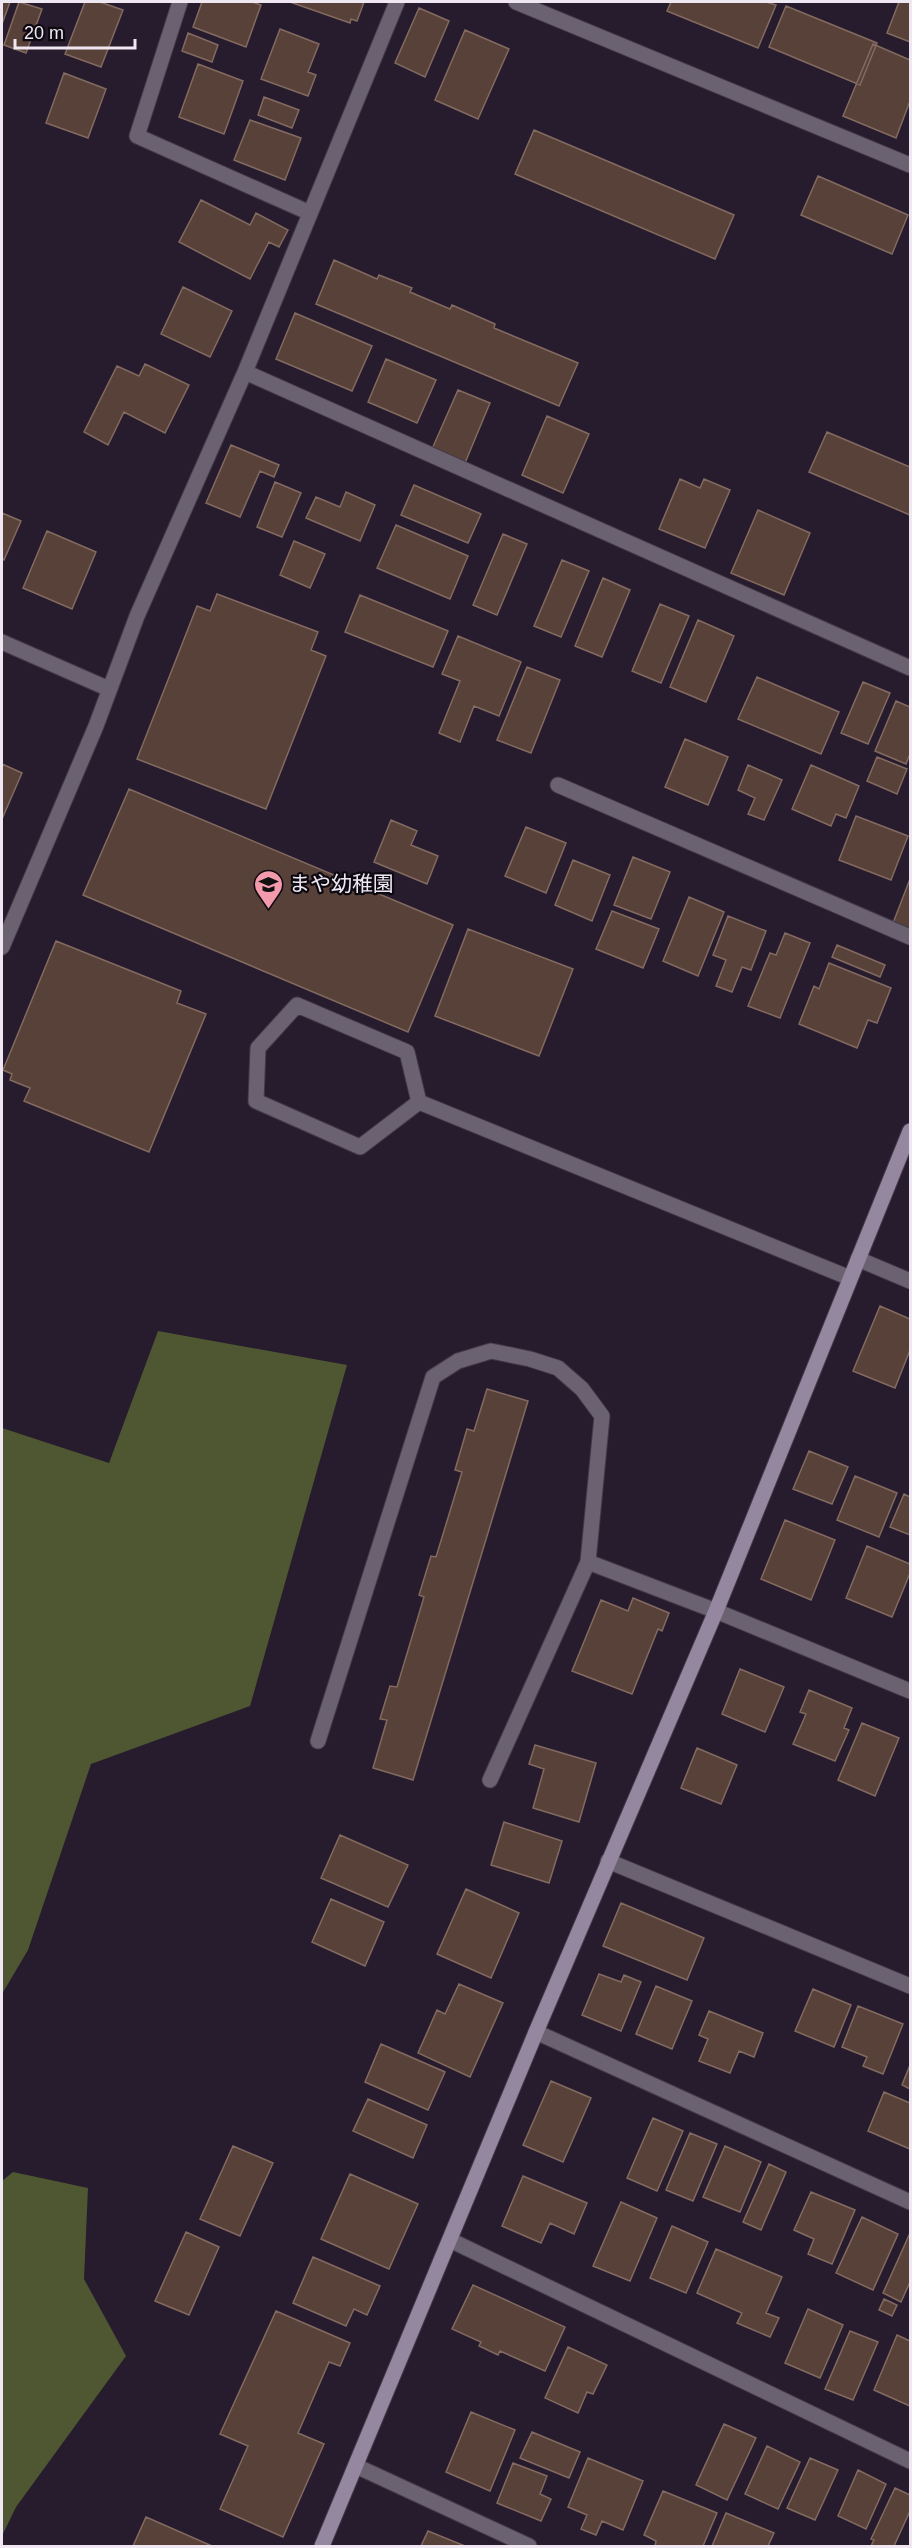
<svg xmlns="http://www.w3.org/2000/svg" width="912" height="2548" font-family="Arial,'Noto Sans JP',sans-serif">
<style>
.forest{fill:#4e5731}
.building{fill:#584139;stroke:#836a61;stroke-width:1.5}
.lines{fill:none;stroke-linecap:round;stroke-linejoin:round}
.lane-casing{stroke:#433949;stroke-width:17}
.street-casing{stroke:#433949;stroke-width:17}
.secondary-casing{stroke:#433949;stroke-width:17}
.lane{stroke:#6b6271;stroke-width:15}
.street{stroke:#6b6271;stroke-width:15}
.secondary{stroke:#9587a0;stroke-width:15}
.labels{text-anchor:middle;stroke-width:4.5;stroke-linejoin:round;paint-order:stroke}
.poi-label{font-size:21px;fill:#efe8f3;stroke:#0d0910;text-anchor:start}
</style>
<rect width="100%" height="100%" fill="#271c2d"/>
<path class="forest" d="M158,1331l189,34 -97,341 -159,58 -63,186 -26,44v-566l107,35z
M13,2172l75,16 -4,91 42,77 -110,151 -14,29v-355z"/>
<path class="building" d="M2,2h8l-8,22z
M19,2l23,7 -16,44 -22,-8z
M85,2h15l23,8 -22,57 -36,-13z
M202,2h50l9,3 -15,42 -53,-20z
M290,2h74l-7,19 -6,-2 -1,4z
M671,2h95l10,3 -18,43 -91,-37z
M899,2h11v40l-23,-9z
M786,6l91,37 -17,42 -91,-38z
M419,8l30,13 -24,56 -30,-14z
M280,29l39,15 -11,28 8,3 -8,21 -47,-17z
M465,30l44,19 -31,70 -43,-19z
M188,33l30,12 -6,17 -30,-11z
M873,44l37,16v41l-14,37 -53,-22z
M198,64l45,17 -19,53 -45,-17z
M64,73l42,16 -18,49 -42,-15z
M264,97l35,13 -7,18 -34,-13z
M250,120l51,18 -16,42 -51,-20z
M534,130l200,85 -19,44 -200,-85z
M818,176l90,39 -16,39 -91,-39z
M201,200l49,25 6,-12 32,17 -9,17 -10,-5 -19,37 -71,-37z
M334,260l43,19 2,-4 33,13 -2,4 40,17 2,-4 43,19 -1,4 84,35 -19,43 -243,-102z
M183,287l49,24 -22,46 -49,-23z
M295,313l77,33 -20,45 -76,-32z
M386,359l50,21 -19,43 -49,-21z
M145,364l44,21 -24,48 -41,-21 -16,33 -24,-13 33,-66 22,10z
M458,390l32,13 -25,60 -33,-14z
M547,416l42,18 -26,59 -41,-18z
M827,432l83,35v48l-101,-43z
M231,445l48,20 -5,12 -14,-6 -20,46 -34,-14z
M680,479l20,9 4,-9 26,11 -25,58 -46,-19z
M275,482l26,11 -19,44 -25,-10z
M414,485l67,29 -13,29 -67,-28z
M346,492l29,13 -15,36 -54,-23 10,-21 24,10z
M758,510l52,23 -26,62 -53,-22z
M2,513l19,8 -17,39 -2,-2z
M396,525l72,31 -18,43 -73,-31z
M47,531l49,21 -24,57 -49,-21z
M503,534l24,10 -30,71 -24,-10z
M294,541l31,13 -15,34 -30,-13z
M562,560l27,11 -28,66 -27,-11z
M603,578l27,12 -28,67 -27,-11z
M217,594l101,38 -7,18 15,6 -60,153 -129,-50 60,-153 13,5z
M360,595l88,36 -15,36 -88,-35z
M660,604l29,12 -28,67 -29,-12z
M698,620l36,16 -28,66 -36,-15z
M458,636l63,26 -22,54 -25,-10 -14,36 -21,-9 21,-52 -18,-7z
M527,667l33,13 -29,73 -34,-13z
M757,677l82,35 -18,42 -83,-35z
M863,682l27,11 -22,51 -27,-11z
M896,701l14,6v47l-4,10 -31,-13z
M685,739l43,18 -20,48 -43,-18z
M877,757l30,12 -10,25 -30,-13z
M2,764l20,9 -20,46z
M748,765l34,15 -18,40 -16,-6 7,-16 -17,-8z
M811,765l48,21 -13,32 -10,-4 -5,12 -39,-17z
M129,789l324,136 -45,107 -325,-137z
M856,816l52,20 -17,44 -52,-20z
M391,820l26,11 -6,14 27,11 -11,28 -53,-22z
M526,827l40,16 -20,50 -41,-17z
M633,857l37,15 -19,47 -37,-14z
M573,860l37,15 -18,46 -37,-16z
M910,879v51l-17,-7z
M689,897l35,15 -26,64 -35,-15z
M612,911l47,18 -16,39 -47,-19z
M728,916l38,15 -15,39 -9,-3 -10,25 -16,-6 10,-26 -13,-5z
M468,929l105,40 -34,87 -104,-40z
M785,933l25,10 -30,75 -32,-12 22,-53 6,2z
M56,941l125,50 -4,12 29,11 -57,138 -125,-51 6,-13 -20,-8 2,-6 -9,-4z
M837,945l48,20 -5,12 -48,-20z
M829,963l62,25 -14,35 -9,-3 -11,28 -58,-24 15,-38 5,3z
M880,1306l30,13v31l-15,38 -42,-17z
M487,1389l41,12 -115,379 -40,-12 14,-48 -7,-1 10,-33 7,1 27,-90 -5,-2 12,-39 5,1 26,-85 -7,-2 12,-41 7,2z
M809,1451l39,16 -16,37 -39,-15z
M855,1476l42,17 -18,44 -42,-17z
M904,1494l6,3v38l-20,-8z
M785,1520l50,20 -24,60 -50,-21z
M867,1546l43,18v9l-18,44 -46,-19z
M633,1598l36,15 -7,18 -4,-2 -26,65 -60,-23 29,-71 27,11z
M740,1669l44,18 -19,45 -43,-18z
M809,1690l43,18 -8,20 5,2 -14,31 -42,-17 13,-30 -6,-2z
M862,1723l37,15 -24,58 -37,-16z
M535,1745l61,18 -17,59 -46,-14 11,-39 -15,-5z
M697,1748l40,17 -16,39 -40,-16z
M504,1822l58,19 -13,42 -58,-18z
M340,1835l68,30 -20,42 -67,-29z
M466,1889l53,24 -28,65 -54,-24z
M331,1899l53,23 -19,44 -53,-24z
M621,1903l83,35 -17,42 -84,-34z
M599,1974l22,8 3,-7 17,7 -20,49 -39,-16z
M459,1984l44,19 -33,74 -52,-24 19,-43 8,4z
M656,1986l36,15 -20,48 -36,-15z
M813,1989l38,16 -17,42 -39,-16z
M858,2006l45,18 -20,50 -20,-8 4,-9 -25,-10z
M709,2011l54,22 -9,24 -15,-6 -9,22 -31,-12 9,-22 -9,-4z
M381,2044l64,28 -17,38 -63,-28z
M910,2065v24l-8,-4z
M551,2081l40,17 -28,64 -40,-17z
M884,2092l26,11v46l-42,-18z
M368,2099l59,26 -14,33 -60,-27z
M653,2118l30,13 -26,60 -30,-13z
M690,2133l27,11 -24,57 -27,-11z
M233,2146l40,17 -33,73 -40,-17z
M725,2146l36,16 -21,50 -37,-15z
M769,2164l17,8 -25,58 -18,-8z
M350,2174l68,30 -29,65 -68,-30z
M523,2176l64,27 -13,31 -24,-11 -9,20 -39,-17z
M811,2192l44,18 -23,54 -24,-10 6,-15 -20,-9z
M621,2202l36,16 -27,63 -37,-15z
M862,2217l36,17 -25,56 -37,-17z
M672,2226l36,16 -22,51 -36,-15z
M186,2232l33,15 -30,68 -34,-14z
M910,2233v49l-9,20 -18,-9z
M716,2249l66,28 -16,36 13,5 -9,19 -33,-14 5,-10 -45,-20z
M313,2257l67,29 -13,29 -13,-6 -8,17 -53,-23z
M473,2285l92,42 -20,44 -45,-20 -2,4 -19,-9 2,-4 -29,-13z
M884,2299l13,6 -5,11 -13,-6z
M808,2309l35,16 -23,53 -35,-15z
M276,2311l74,32 -10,23 -11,-4 -31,71 26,11 -41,93 -63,-28 28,-63 -28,-12z
M850,2331l28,11 -25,58 -28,-11z
M897,2335l13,6v65l-36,-16z
M568,2347l39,18 -14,29 -6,-2 -9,21 -33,-15z
M471,2412l44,18 -25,61 -44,-19z
M724,2424l32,14 -29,62 -31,-15z
M532,2432l48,20 -11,26 -49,-20z
M767,2446l33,16 -22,47 -33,-15z
M588,2458l55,23 -20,49 -21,-9 -6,14 -15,-6 6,-14 -19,-8z
M810,2458l28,12 -23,50 -28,-12z
M513,2463l34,13 -7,18 11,5 -10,22 -44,-18z
M858,2470l28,14 -20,45 -28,-13z
M895,2488l15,7v16l-16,35h-23l3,-6 -3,-1z
M663,2491l54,22 -14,33h-48l1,-5 -12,-6z
M726,2513l48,20 -6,13h-56z
M146,2517l66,29h-79z
M428,2531l37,15h-44z"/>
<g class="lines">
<defs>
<path id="lane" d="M419,1102l-12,-50 -110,-47 -39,43 -2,53 104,46 59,-45 431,176
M318,1741l115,-364 25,-16 33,-10 39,8 28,9 24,21 20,27 -14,146 128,49
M490,1780l98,-218"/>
<path id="street" d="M180,2l-43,134 173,77
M516,2l394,163
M245,372l665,296
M2,642l107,47
M558,785l352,152
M2,947l94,-221 41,-110 108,-244 152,-370
M858,1259l52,22
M716,1611l194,80
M608,1861l302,125
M536,2032l374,170
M450,2240l460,221
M356,2466l173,80"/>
<path id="secondary" d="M322,2546l214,-514 180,-421 194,-480"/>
</defs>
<use href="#lane" class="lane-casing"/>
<use href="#street" class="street-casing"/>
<use href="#secondary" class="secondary-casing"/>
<use href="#lane" class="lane"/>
<use href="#street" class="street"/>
<use href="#secondary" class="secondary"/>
</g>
<defs>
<symbol id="school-pin" viewBox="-11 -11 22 30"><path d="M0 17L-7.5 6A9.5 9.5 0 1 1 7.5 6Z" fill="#f39aac" stroke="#0d0910"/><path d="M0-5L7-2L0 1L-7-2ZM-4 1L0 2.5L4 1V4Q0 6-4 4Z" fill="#111"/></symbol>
</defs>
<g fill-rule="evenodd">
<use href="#school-pin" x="252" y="868" width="33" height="45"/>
</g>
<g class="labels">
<g class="poi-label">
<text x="289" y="891">まや幼稚園</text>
</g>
</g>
<rect width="912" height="2548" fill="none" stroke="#efe8f3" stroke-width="6"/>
<path d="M15 39v9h120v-9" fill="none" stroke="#efe8f3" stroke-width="3"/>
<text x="24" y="39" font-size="18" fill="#efe8f3" stroke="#0d0910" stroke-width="4.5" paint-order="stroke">20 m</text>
</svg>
